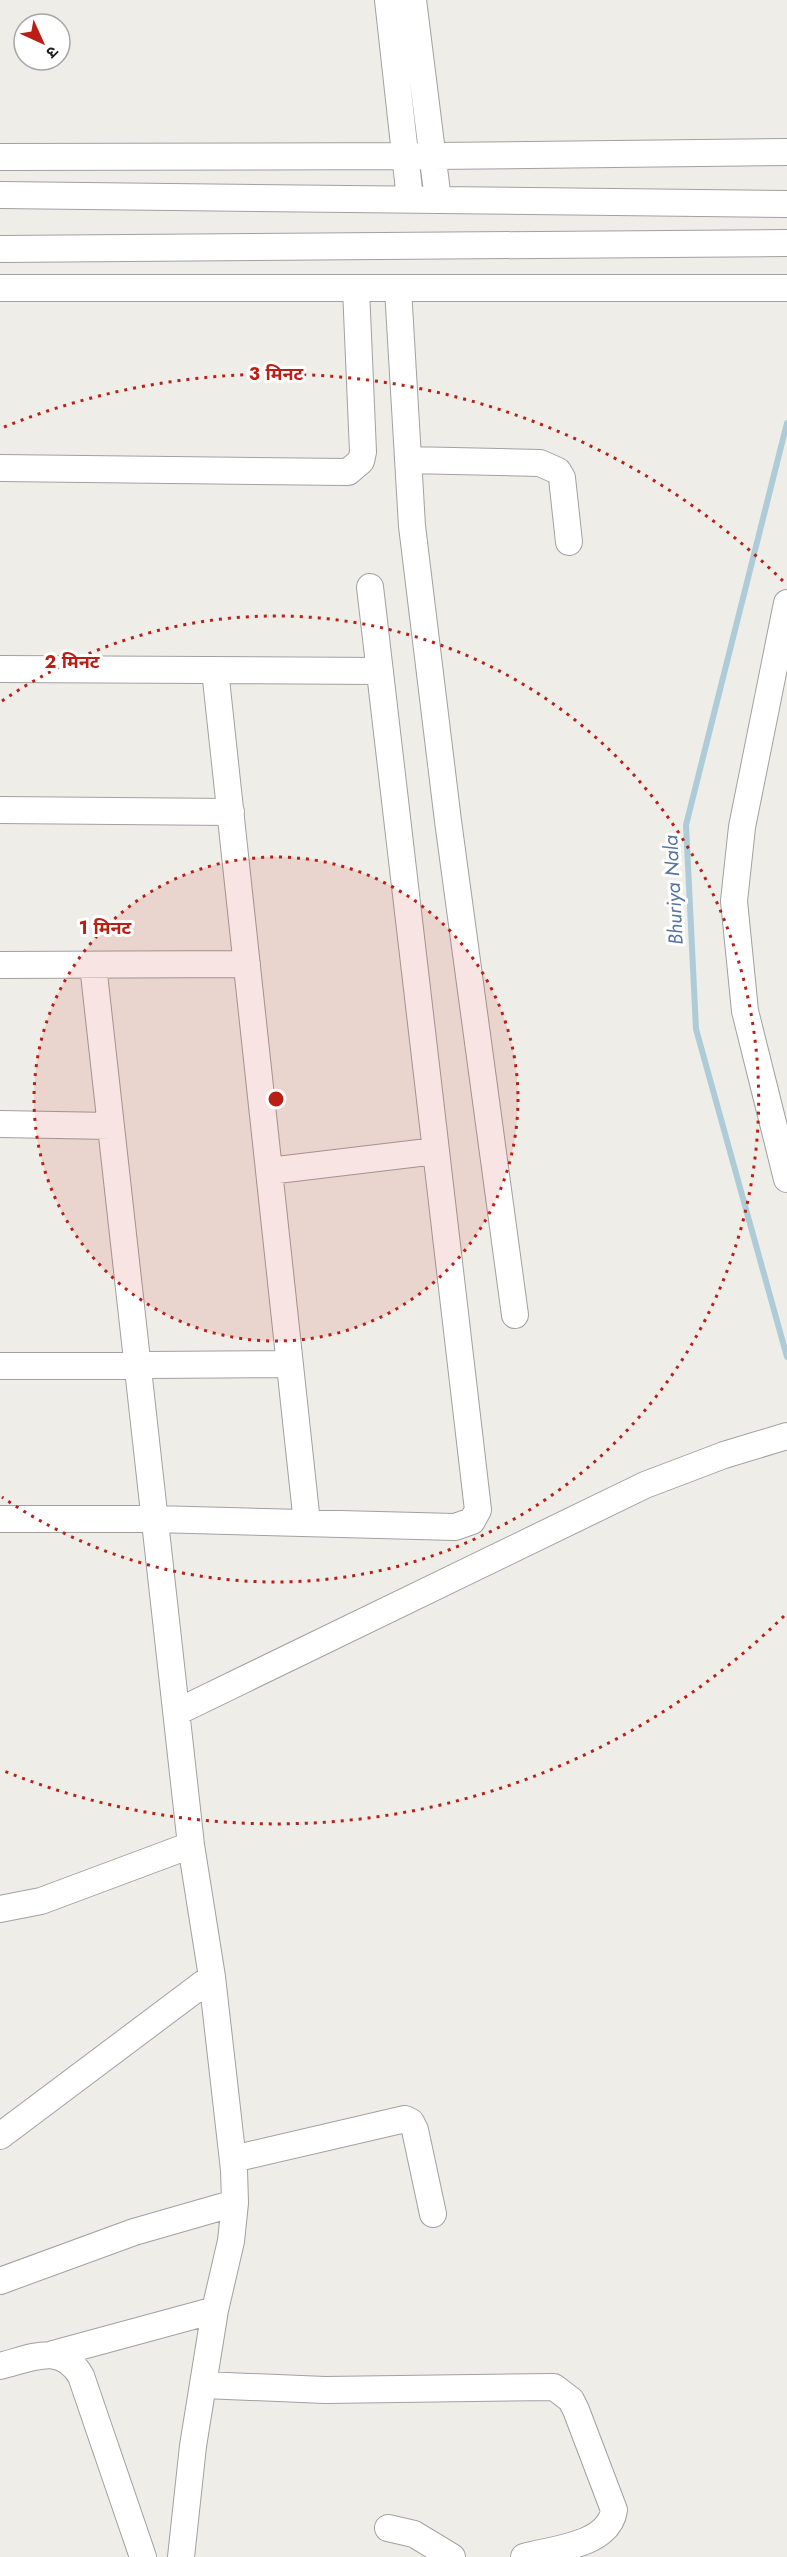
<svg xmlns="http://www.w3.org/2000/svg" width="787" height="2557" font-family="Jost,'Noto Sans Devanagari',sans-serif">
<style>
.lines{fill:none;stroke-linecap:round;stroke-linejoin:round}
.stream{stroke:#adccd8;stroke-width:6}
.minor-casing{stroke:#a1a1a1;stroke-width:28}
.minor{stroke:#fff;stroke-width:26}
.ring{fill:none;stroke:#ba1f15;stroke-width:3;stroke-dasharray:3 6}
.labels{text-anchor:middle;stroke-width:6;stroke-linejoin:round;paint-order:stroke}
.water-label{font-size:20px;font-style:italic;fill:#53749f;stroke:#fff}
.centre{fill:#ba1f15;stroke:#fff;stroke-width:3}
.ring-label{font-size:18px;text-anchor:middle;font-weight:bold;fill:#ba1f15;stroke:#fff;stroke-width:6;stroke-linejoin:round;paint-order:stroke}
</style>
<rect width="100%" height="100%" fill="#efede7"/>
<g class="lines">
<path class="stream" d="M787,423l-101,402 10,204 91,328"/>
<defs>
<path id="minor" d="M388,0l22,199
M413,0l25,200
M0,157l433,-1 354,-4
M0,195l787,9
M0,249l787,-6
M0,288h787
M398,289l14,237 36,295 67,494
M408,460l132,3 18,8 4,7 7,64
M0,468l348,4 13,-11 2,-9 -7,-163
M787,603l-45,224 -8,74 11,110 42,168
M0,669l380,2
M215,670l92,853
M0,810l231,2
M0,965l247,-1
M93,965l98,880 21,132 22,193 1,33 -4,38 -16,69 -22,136 -12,111
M0,1124l111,2
M269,1171l167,-20
M0,1366l290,-2
M0,1519h154l301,8 17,-6 6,-11 -108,-923
M177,1712l468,-227 79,-30 63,-19
M0,1909l41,-8 150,-56
M0,2136l212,-159
M233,2159l172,-40 6,3 4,8 18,84
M0,2281l134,-49 101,-29
M53,2354l162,-44
M0,2366c32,-8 61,-24 81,10l62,181
M204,2385l121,5 229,-3 17,13 5,10 38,100c-5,36 -63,39 -90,47
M388,2528l26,6 38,23"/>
</defs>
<use href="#minor" class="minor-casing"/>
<use href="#minor" class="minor"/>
</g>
<circle cx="276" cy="1099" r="242" fill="#ba1f15" fill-opacity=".12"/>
<g class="ring">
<circle cx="276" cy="1099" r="242"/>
<path d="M2 701A483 483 0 1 1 2 1497"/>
<path d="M784 1616A725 725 0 0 1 4 1771M4 427A725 725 0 0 1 784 582"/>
</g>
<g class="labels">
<g class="water-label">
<text transform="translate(673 890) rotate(-93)" y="7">Bhuriya Nala</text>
</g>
</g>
<circle cx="276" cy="1099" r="9" class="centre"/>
<g class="ring-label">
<text x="276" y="380">3 मिनट</text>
<text x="72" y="668">2 मिनट</text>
<text x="105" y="934">1 मिनट</text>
</g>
<g transform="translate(42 42) rotate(135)"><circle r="28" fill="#ffffff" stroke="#a6a6a6" stroke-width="1.5"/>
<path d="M0-4.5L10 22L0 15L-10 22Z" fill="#ba1f15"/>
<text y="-9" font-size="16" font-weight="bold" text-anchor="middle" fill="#202020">उ</text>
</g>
</svg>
